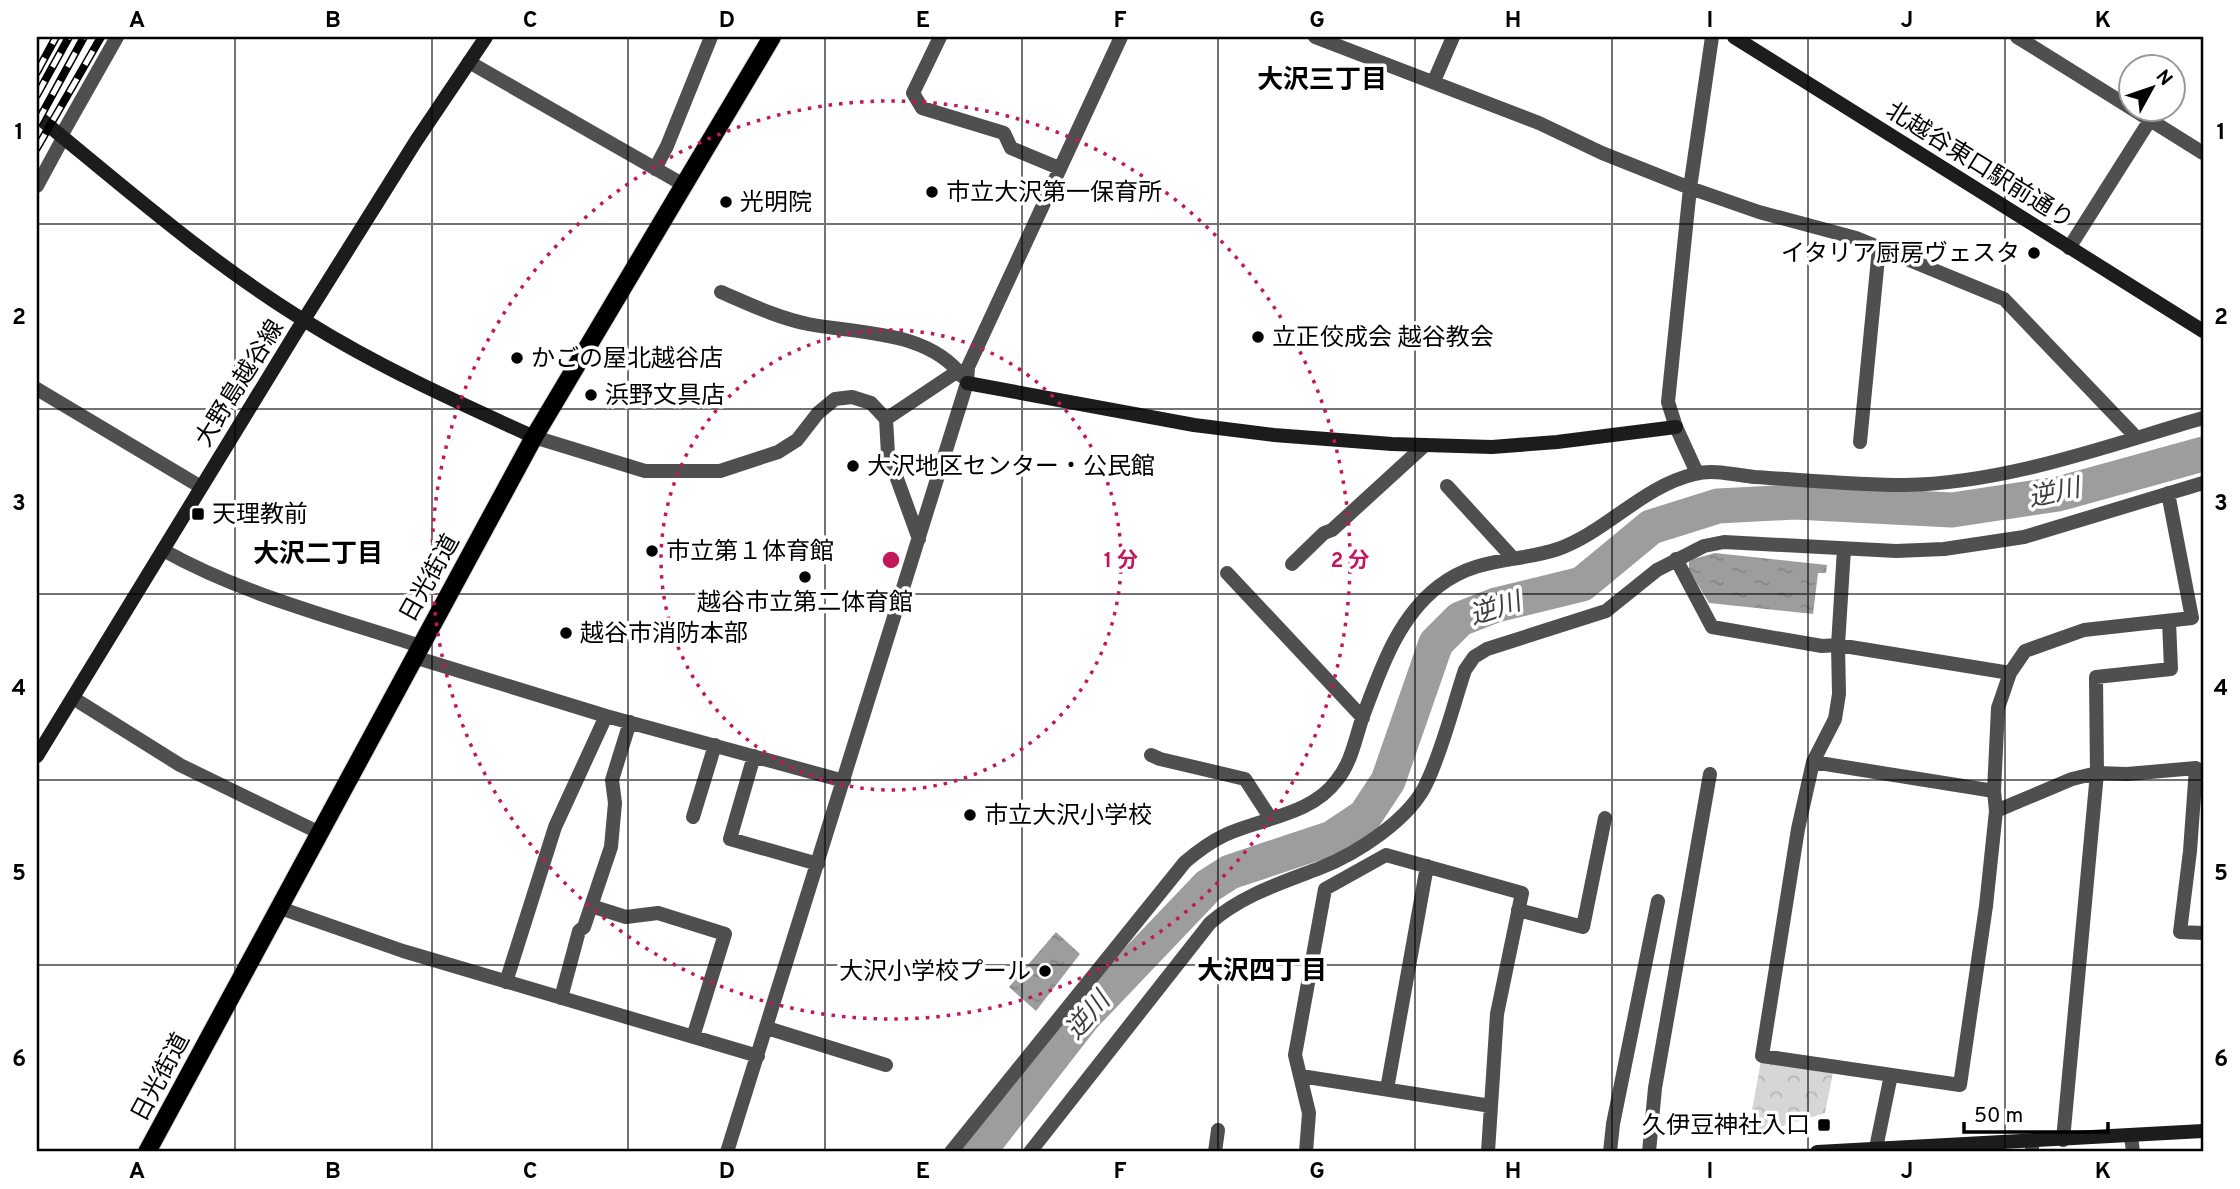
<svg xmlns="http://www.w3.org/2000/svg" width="2240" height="1189" font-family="Overpass,'Noto Sans JP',sans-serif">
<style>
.park{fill:url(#park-crowns)}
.water{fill:url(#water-ripples)}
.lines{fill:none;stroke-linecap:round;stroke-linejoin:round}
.river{stroke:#9d9d9d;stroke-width:35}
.primary-casing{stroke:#dbdbdb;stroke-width:20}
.street{stroke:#4f4f4f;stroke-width:14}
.secondary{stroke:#1c1c1c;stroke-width:14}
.primary{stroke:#000;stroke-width:18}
.rail-casing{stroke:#000;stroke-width:8}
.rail{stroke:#fff;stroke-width:5;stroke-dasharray:16;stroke-linecap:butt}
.grid{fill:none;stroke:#000;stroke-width:2;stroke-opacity:0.55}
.ring{fill:none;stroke:#c2185b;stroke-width:3.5;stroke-dasharray:3.5 7}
.poi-dot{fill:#000;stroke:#fff;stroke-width:2.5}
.labels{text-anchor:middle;stroke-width:7;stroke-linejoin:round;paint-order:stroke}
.street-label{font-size:24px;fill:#000;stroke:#fff}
.poi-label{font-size:24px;fill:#000;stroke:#fff;text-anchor:start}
.neighbourhood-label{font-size:26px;font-weight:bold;fill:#000;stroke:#fff}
.water-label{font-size:26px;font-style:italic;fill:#3e3e3e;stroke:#fff}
.centre{fill:#c2185b;stroke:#fff;stroke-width:3.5}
.ring-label{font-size:21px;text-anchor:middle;font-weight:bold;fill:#c2185b;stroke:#fff;stroke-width:7;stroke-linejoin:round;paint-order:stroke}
.neatline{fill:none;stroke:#000;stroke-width:2.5}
.grid-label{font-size:23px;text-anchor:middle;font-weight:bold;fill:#000}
</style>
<defs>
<pattern id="park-crowns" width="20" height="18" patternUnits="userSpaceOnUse" patternTransform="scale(1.75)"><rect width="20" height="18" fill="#d6d6d6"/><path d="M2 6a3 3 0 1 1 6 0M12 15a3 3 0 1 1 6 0" fill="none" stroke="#b6b6b6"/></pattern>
<pattern id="water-ripples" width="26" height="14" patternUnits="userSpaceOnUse" patternTransform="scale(1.75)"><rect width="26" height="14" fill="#9d9d9d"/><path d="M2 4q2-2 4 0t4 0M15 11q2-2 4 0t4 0" fill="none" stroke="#858585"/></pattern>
</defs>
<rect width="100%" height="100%" fill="#fff"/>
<path class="park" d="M1761,1061l72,12 -8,40 -78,24z"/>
<path class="water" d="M1715,553l112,12 -1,8h-8l-5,41 -104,-11 -20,-33v-8l4,-3z
M1056,932l24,22 -44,57 -27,-24z"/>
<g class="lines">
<path class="river" d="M978,1152l106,-136 124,-130 22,-14 102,-34 33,-22 23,-35 48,-138 24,-24 36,-14 86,-21 69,-57 67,-21 77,-4 157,8 106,-16 145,-40"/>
<defs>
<path id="primary" d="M147,1152l387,-715 238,-400"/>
</defs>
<use href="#primary" class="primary-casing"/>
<path class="street" d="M940,37l-27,56 9,15 82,25 7,15 48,20
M1315,37l224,86 63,30 88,35 69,24 97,26 148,61 132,138
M2017,37l186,116
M469,62l215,123
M1434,81l19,-44
M61,136l56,-99
M655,169l12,-23 44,-109
M37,186l26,-48
M2069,248l81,-128
M721,292c28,12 57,26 87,32 52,10 120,6 155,53
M37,389l164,98
M886,419l2,35 31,85
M534,437l111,34h75l58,-19 19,-12 21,-27 17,-14 17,-2 19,6 15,16 72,-48
M1860,442l19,-194
M1697,473l-21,-46 -8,-25 22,-214 22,-151
M1447,486l65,71
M1844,549l-6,96 1,49 -4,25 -22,43 -15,67 -36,227 198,29 26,-179 10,-95 -2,-20 4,-83 12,-35 15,-22 59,-21 108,-12 -24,-125
M163,550c80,45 170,67 257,96
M1676,559l36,68 110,19 16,-1 172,28
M1292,564l32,-31 8,-3 93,-85
M1227,573l136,145
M414,657l192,59 238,65
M73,698l107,67 140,68
M1151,755l9,4 85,20 26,40
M754,756l-24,83 88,25
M1813,762l181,29
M1996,811l76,-32 25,-6 30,1 69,-6 -6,83 -10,81 23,1
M693,817l22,-72
M591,906l35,11 32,-4 67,21 -32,103
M280,908l123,43 355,105
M1518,910l65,17 22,-109
M506,982l49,-155 51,-111
M561,998l18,-67 5,-4 27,-80 4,-44 -3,-23 18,-58
M767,1028l119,37
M1301,1076l190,30
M1387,1089l40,-223
M2131,1136l2,16
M2063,1140l34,-367 -1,-96 75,-8 -2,-48
M2032,1141v11
M1876,1148l15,-73
M727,1152l240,-769 1,-16 153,-330
M951,1152l234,-290c13,-11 25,-20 40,-27 36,-17 87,-20 112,-55 14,-17 18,-40 25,-61 18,-48 35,-101 77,-133 39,-30 77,-23 119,-37 48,-17 85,-63 137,-75 17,-5 41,1 60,3 49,3 100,8 150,8 102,-2 201,-39 298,-67
M1030,1152l180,-229c32,-28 71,-40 110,-55 36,-14 91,-49 107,-86 16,-34 26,-76 38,-112l9,-13 13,-8 119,-38 51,-41 47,-24 20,-4 172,9 48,-2 80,-12 179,-54
M1215,1152l3,-22
M1306,1152l3,-39 -14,-58 30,-166 61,-34 136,38 -25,121 -9,138
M1610,1152l3,-28 45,-223
M1649,1152l6,-64 55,-314"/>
<path class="secondary" d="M1734,37l469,294
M37,116c87,71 173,147 270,206 72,45 150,80 227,115
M967,383l227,42 80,10 118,9 100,3 65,-5 119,-15
M37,756l258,-422 121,-193 70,-104
M1817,1152l386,-21"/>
<use href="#primary" class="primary"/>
<defs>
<path id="rail" d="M37,72l19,-35
M37,95l32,-58
M37,123l47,-86
M37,148l64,-111"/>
</defs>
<use href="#rail" class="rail-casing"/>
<use href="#rail" class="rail"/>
</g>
<path class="grid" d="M235,37v1115M432,37v1115M628,37v1115M825,37v1115M1022,37v1115M1218,37v1115M1415,37v1115M1612,37v1115M1808,37v1115M2005,37v1115M37,224h2166M37,409h2166M37,594h2166M37,780h2166M37,965h2166"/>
<g class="ring">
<circle cx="891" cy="560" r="230"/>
<circle cx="891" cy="560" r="459"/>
</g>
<g class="poi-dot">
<circle cx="932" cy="192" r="7"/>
<circle cx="726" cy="202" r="7"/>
<circle cx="2034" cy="253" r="7"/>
<circle cx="1258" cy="337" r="7"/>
<circle cx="517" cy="358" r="7"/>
<circle cx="591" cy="395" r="7"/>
<circle cx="853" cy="466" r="7"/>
<rect x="191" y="507" width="14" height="14" rx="3.5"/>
<circle cx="652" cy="551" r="7"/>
<circle cx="805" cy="577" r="7"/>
<circle cx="566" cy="633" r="7"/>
<circle cx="970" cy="815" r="7"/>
<circle cx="1045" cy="971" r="7"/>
<rect x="1817" y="1118" width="14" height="14" rx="3.5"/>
</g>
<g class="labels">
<g class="street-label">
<text transform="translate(1980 165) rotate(32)" y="8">北越谷東口駅前通り</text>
<text transform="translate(239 383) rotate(-58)" y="8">大野島越谷線</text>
<text transform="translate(429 578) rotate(-61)" y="8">日光街道</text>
<text transform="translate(160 1077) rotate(-62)" y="8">日光街道</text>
</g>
<g class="poi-label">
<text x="946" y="200">市立大沢第一保育所</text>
<text x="740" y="210">光明院</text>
<text x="2020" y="261" text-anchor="end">イタリア厨房ヴェスタ</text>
<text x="1272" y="345">立正佼成会 越谷教会</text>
<text x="531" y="366">かごの屋北越谷店</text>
<text x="605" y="403">浜野文具店</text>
<text x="867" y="474">大沢地区センター・公民館</text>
<text x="212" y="522">天理教前</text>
<text x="666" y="559">市立第１体育館</text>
<text x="805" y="610" text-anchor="middle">越谷市立第二体育館</text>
<text x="580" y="641">越谷市消防本部</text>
<text x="984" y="823">市立大沢小学校</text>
<text x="1031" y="979" text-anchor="end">大沢小学校プール</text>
<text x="1810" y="1133" text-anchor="end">久伊豆神社入口</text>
</g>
<g class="neighbourhood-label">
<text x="1322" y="88">大沢三丁目</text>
<text x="318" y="562">大沢二丁目</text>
<text x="1262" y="979">大沢四丁目</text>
</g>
<g class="water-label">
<text transform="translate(2054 492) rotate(-12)" y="9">逆川</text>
<text transform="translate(1495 608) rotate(-18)" y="9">逆川</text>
<text transform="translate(1087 1015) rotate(-49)" y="9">逆川</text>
</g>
</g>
<circle cx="891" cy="560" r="10" class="centre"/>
<g class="ring-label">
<text x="1121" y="567">1 分</text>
<text x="1350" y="567">2 分</text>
</g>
<rect width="2240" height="1189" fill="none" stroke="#ffffff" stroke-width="77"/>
<g transform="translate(2152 88) rotate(50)"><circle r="33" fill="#ffffff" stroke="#999999" stroke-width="2"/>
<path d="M0-5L12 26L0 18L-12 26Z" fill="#000000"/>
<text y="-10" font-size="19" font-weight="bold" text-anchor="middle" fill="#000000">N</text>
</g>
<path d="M1964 1122v10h144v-10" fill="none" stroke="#000000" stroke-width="3.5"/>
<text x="1974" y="1122" font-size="21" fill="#000000" stroke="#ffffff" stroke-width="5" paint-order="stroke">50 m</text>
<rect x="38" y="38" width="2164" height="1112" class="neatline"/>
<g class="grid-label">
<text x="137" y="27">A</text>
<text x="333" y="27">B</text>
<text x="530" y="27">C</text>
<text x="727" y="27">D</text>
<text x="923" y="27">E</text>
<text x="1120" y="27">F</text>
<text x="1317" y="27">G</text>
<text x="1513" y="27">H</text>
<text x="1710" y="27">I</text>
<text x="1907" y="27">J</text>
<text x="2103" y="27">K</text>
<text x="19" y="139">1</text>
<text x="2221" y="139">1</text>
<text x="19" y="324">2</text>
<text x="2221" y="324">2</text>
<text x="19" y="510">3</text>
<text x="2221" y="510">3</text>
<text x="19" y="695">4</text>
<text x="2221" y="695">4</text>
<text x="19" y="880">5</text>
<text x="2221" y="880">5</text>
<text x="19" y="1066">6</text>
<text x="2221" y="1066">6</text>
<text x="137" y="1178">A</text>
<text x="333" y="1178">B</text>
<text x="530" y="1178">C</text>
<text x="727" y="1178">D</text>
<text x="923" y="1178">E</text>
<text x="1120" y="1178">F</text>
<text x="1317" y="1178">G</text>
<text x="1513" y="1178">H</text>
<text x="1710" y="1178">I</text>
<text x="1907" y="1178">J</text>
<text x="2103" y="1178">K</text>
</g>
</svg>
